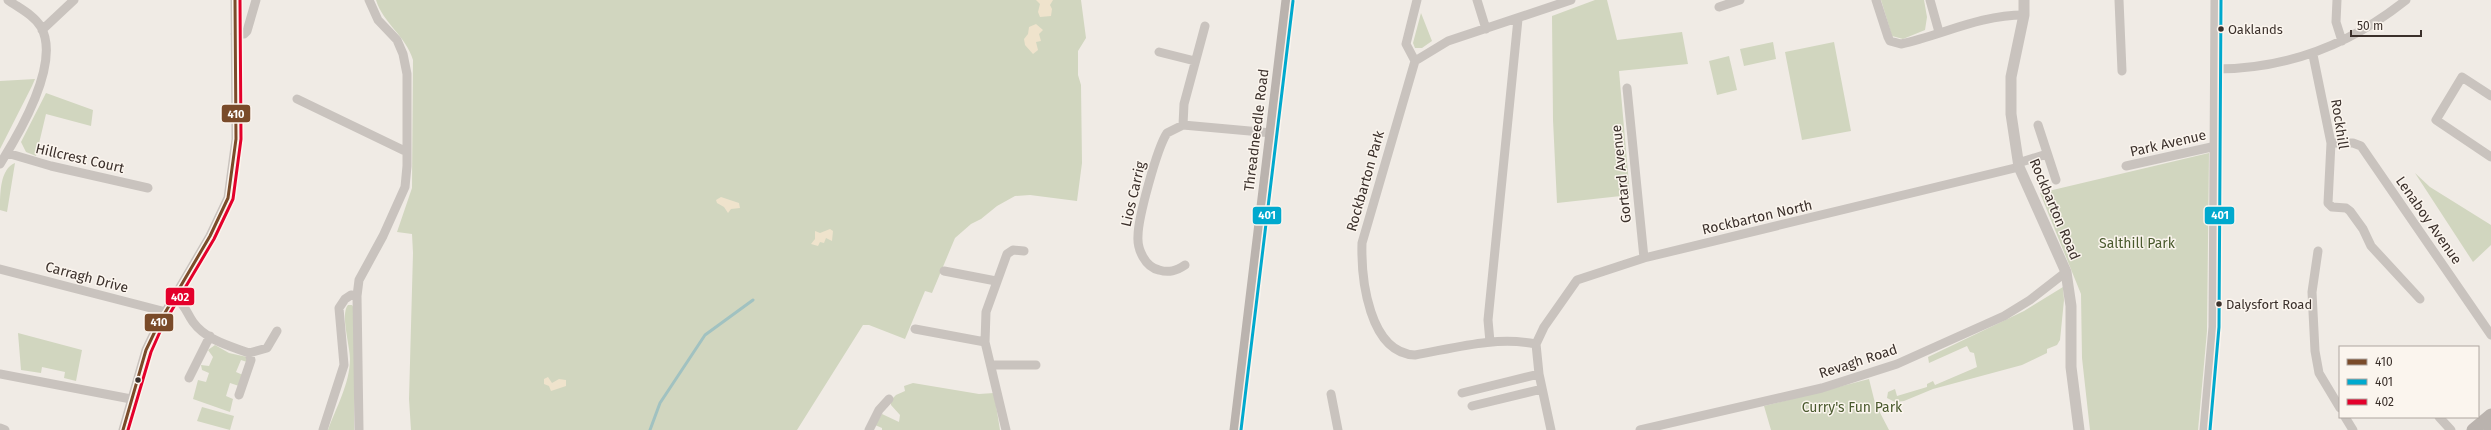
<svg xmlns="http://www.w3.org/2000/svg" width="2491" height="430" font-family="'Fira Sans',sans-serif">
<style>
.green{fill:#d1d6bf}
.sand{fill:#efe3cc}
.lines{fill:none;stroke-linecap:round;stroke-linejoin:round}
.stream{stroke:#a1c2c1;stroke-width:3}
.minor{stroke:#c9c3be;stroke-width:9}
.tertiary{stroke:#c9c3be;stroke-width:11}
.secondary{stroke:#bab3ae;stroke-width:13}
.bus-1-casing{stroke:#fbf5ee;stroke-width:6}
.bus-2-casing{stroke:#fbf5ee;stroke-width:6}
.bus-3-casing{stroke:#fbf5ee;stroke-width:6}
.bus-1{stroke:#7a4b2a;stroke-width:3}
.bus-2{stroke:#00a9ce;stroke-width:3}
.bus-3{stroke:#e4002b;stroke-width:3}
.bus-dot{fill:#3b302b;stroke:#fbf5ee;stroke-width:1.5}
.labels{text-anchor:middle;stroke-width:3;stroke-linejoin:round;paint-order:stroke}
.bus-label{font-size:13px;fill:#3b302b;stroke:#fbf5ee;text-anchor:start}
.street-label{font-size:14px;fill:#3b302b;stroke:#fbf5ee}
.park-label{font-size:14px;fill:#4a5a2e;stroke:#fbf5ee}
.line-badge{stroke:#fbf5ee;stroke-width:1.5}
.badge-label{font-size:11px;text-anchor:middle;font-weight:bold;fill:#fff}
</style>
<rect width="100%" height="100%" fill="#f0ebe5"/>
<path class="green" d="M376,0h705l5,38 -8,13v24l3,10 1,78 -5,38 -47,-6 -15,1 -18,10 -16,13 -10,5 -16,14 -23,55 -7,-2 -20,48 -36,-14h-6l-66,105h-386l-2,-31 4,-146 -1,-19 -15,-2 15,-44 1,-128c-7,-24 -30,-37 -37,-60z
M1595,0h12l10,40 65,-8 6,32 -69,7 11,124 -73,8 -4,-83 -1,-104z
M1881,0h43l3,17 -2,13 -22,9 -11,-3z
M1421,13l11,28 -10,7h-7l-2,-5z
M1773,42l3,17 -32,7 -4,-17z
M1834,42l17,89 -49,9 -17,-88z
M1729,56l8,34 -20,5 -8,-34z
M35,79l-3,7 -32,63v-68z
M46,93l47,17 -2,16 -45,-12 -10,42 -10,-4 -5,-10z
M2209,153l-2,178 -9,99h-108l-8,-72 -1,-64 -41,-101z
M15,163l-8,49 -7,-2c0,-17 0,-41 15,-47z
M2415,173l15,14 61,38v20l-18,17z
M2063,287l1,13 -4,40 -3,5 -10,4v4l-25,12 -89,24 -29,12 -9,1 -8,-4 1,-6 7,-3 2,7 30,-9v-3l6,-3 2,4 42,-18 -3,-14 -4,-1 -3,-6 -38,17 -1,-6 96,-46z
M348,305h4l2,3v122h-26c8,-22 22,-47 22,-71 0,-13 -10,-45 -2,-54z
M18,333l64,17 -6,31 -12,-3 1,-6 -23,-5 -1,6 -20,-3z
M215,345l14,8 18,4v5l-6,-2 -5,12 7,3 -4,11 -9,-3 -4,13 7,3 -3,13 -37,-13 5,-19 8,2 3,-9 -7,-3 -1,-5 8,1 4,-9 -5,-7z
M1869,379l6,24 14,27h-118l-7,-24z
M913,383l66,11 15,-1 6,37h-118v-2l-7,-3 7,-11 17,8 1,-7 -9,-10v-5l5,-5 9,-4 -1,-5z
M202,407l32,9 -4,14 -33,-9z"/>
<path class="sand" d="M1036,0h17l-3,5 2,4 -1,7 -11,1 -2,-5 2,-8z
M1036,24l7,6 -4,4 2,7 -5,1 2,8 -5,4 -8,-9 -1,-6 4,-5 1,-7z
M721,197l18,6 1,5 -9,1 -3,4 -4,-6 -7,-4 -1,-3z
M830,229l3,2 -1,10 -6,-3 -2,5 -4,-1 -2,4 -7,-2 4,-5v-8l5,2z
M548,377l4,6 7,-4 7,1v6l-15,5 -2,-5 -5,-2v-5z"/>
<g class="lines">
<path class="stream" d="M650,430l10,-27 45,-68 48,-35"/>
<path class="minor" d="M1477,0l9,29
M1876,0l12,37 2,4 11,3c41,-9 79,-29 123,-29
M1930,0l9,32
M2119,0l3,71
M2337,0l-1,22 6,19
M1719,7l21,-7
M42,30l32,-30
M235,34h9l3,-3 9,-31
M1159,52l36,9
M2313,55l18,88 -3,60 4,4 14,1 4,3 13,18 8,17 49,53
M1415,61l-9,-17 11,-44
M2216,69c72,0 135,-25 190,-69
M1627,88l17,170
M2491,96l-29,-19 -26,43 55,37
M297,99l110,53
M1183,125l1,-21 21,-78
M2038,125l18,55
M2331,143h22l8,3 130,189
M7,153l44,13 97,22
M2018,163l29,-9
M0,164c19,-30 61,-101 41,-137 -7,-12 -22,-19 -33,-27
M2126,166l90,-20
M2318,251l-6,41 3,59 4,22 21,35
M1185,265c-9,6 -16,8 -26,5 -14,-3 -22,-21 -21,-34 0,-18 19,-88 29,-103l16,-8 89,8
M0,269l166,43
M944,271l52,10
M175,297c11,9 11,15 18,25 13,18 37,24 56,31l2,7 -12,35
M915,329l70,13
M1490,342l-2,-22 30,-301
M1536,344c-41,-8 -81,4 -121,11 -46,-2 -54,-76 -53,-112l53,-182 33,-20 123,-41
M249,353l18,-5 10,-17
M991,365h45
M0,374l131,25
M189,378l21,-42
M1462,393l77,-19
M1331,394l7,36
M1472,406l70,-17
M2345,417l8,13
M2439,417l12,13
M0,428l5,2
M123,430l23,-80 13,-27 51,-87 18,-38 8,-59 -1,-139
M323,430l21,-65 -5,-57 6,-9 6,-4 6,1
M359,430l-2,-134 2,-16 24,-44 22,-49 2,-21v-92l-4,-20 -6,-14 -19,-20 -9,-20
M869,430l10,-20 10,-11
M1006,430l-21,-88 1,-30 21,-58 6,-4 11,1
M1551,430l-12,-56 -3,-30 8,-17 33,-47 67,-22 375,-91
M1640,430l182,-42 75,-24 107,-48 26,-16 36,-28"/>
<path class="tertiary" d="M2024,0v15l-13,62v37l8,53 47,105 5,34v61l8,63
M2205,430l9,-103 2,-327"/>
<path class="secondary" d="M1236,430l52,-430
M2473,430l18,-15
M2490,430l1,-1"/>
<defs>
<path id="bus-1" d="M123,430l23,-80 13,-27 51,-87 18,-38 8,-59 -1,-139"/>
<path id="bus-2" d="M1241,430l52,-429
M2210,430l9,-103 2,-327"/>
<path id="bus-3" d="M128,430l23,-78 12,-27 51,-86 19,-40 8,-60 -1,-139"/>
</defs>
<use href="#bus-1" class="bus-1-casing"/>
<use href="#bus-2" class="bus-2-casing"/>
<use href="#bus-3" class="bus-3-casing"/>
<use href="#bus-1" class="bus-1"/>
<use href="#bus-2" class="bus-2"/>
<use href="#bus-3" class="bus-3"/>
</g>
<g class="bus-dot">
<circle cx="2221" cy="29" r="3.5"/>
<circle cx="2219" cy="304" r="3.5"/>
<circle cx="138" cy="380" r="3.5"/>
</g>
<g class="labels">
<g class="bus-label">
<text x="2228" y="34">Oaklands</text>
<text x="2226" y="309">Dalysfort Road</text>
</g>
<g class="street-label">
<text transform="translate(2340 124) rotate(81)" y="5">Rockhill</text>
<text transform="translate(1256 130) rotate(-83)" y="5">Threadneedle Road</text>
<text transform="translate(2168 143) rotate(-13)" y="5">Park Avenue</text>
<text transform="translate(80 158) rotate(13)" y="5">Hillcrest Court</text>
<text transform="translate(1621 174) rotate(-96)" y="5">Gortard Avenue</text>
<text transform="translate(1365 181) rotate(-74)" y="5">Rockbarton Park</text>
<text transform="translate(1133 194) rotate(-77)" y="5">Lios Carrig</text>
<text transform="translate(2055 209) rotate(67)" y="5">Rockbarton Road</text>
<text transform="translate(1757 217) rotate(-13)" y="5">Rockbarton North</text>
<text transform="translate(2429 220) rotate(55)" y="5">Lenaboy Avenue</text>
<text transform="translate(87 277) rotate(15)" y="5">Carragh Drive</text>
<text transform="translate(1858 361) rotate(-18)" y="5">Revagh Road</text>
</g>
<g class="park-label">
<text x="2137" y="248">Salthill Park</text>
<text x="1852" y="412">Curry's Fun Park</text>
</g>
</g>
<g class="line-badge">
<rect x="221" y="104" width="30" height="19" rx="4" fill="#7a4b2a"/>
<rect x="2204" y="206" width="31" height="19" rx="4" fill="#00a9ce"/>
<rect x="1252" y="206" width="30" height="19" rx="4" fill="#00a9ce"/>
<rect x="165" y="287" width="30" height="19" rx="4" fill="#e4002b"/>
<rect x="144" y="313" width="30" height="19" rx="4" fill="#7a4b2a"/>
</g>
<g class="badge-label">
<text x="236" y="118">410</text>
<text x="2220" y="219">401</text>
<text x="1267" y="219">401</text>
<text x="180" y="301">402</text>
<text x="159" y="326">410</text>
</g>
<rect x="2339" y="346" width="140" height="72" fill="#fbf5ee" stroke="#aea6a0"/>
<rect x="2347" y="359" width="20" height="6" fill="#7a4b2a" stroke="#aea6a0"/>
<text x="2375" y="366" font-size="12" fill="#3b302b">410</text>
<rect x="2347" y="379" width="20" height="6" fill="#00a9ce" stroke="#aea6a0"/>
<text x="2375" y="386" font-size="12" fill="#3b302b">401</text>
<rect x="2347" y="399" width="20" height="6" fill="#e4002b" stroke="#aea6a0"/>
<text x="2375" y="406" font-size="12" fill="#3b302b">402</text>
<path d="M2351 30v6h70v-6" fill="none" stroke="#3b302b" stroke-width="2"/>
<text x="2357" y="30" font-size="12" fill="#3b302b" stroke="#fbf5ee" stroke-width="3" paint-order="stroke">50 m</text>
</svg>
